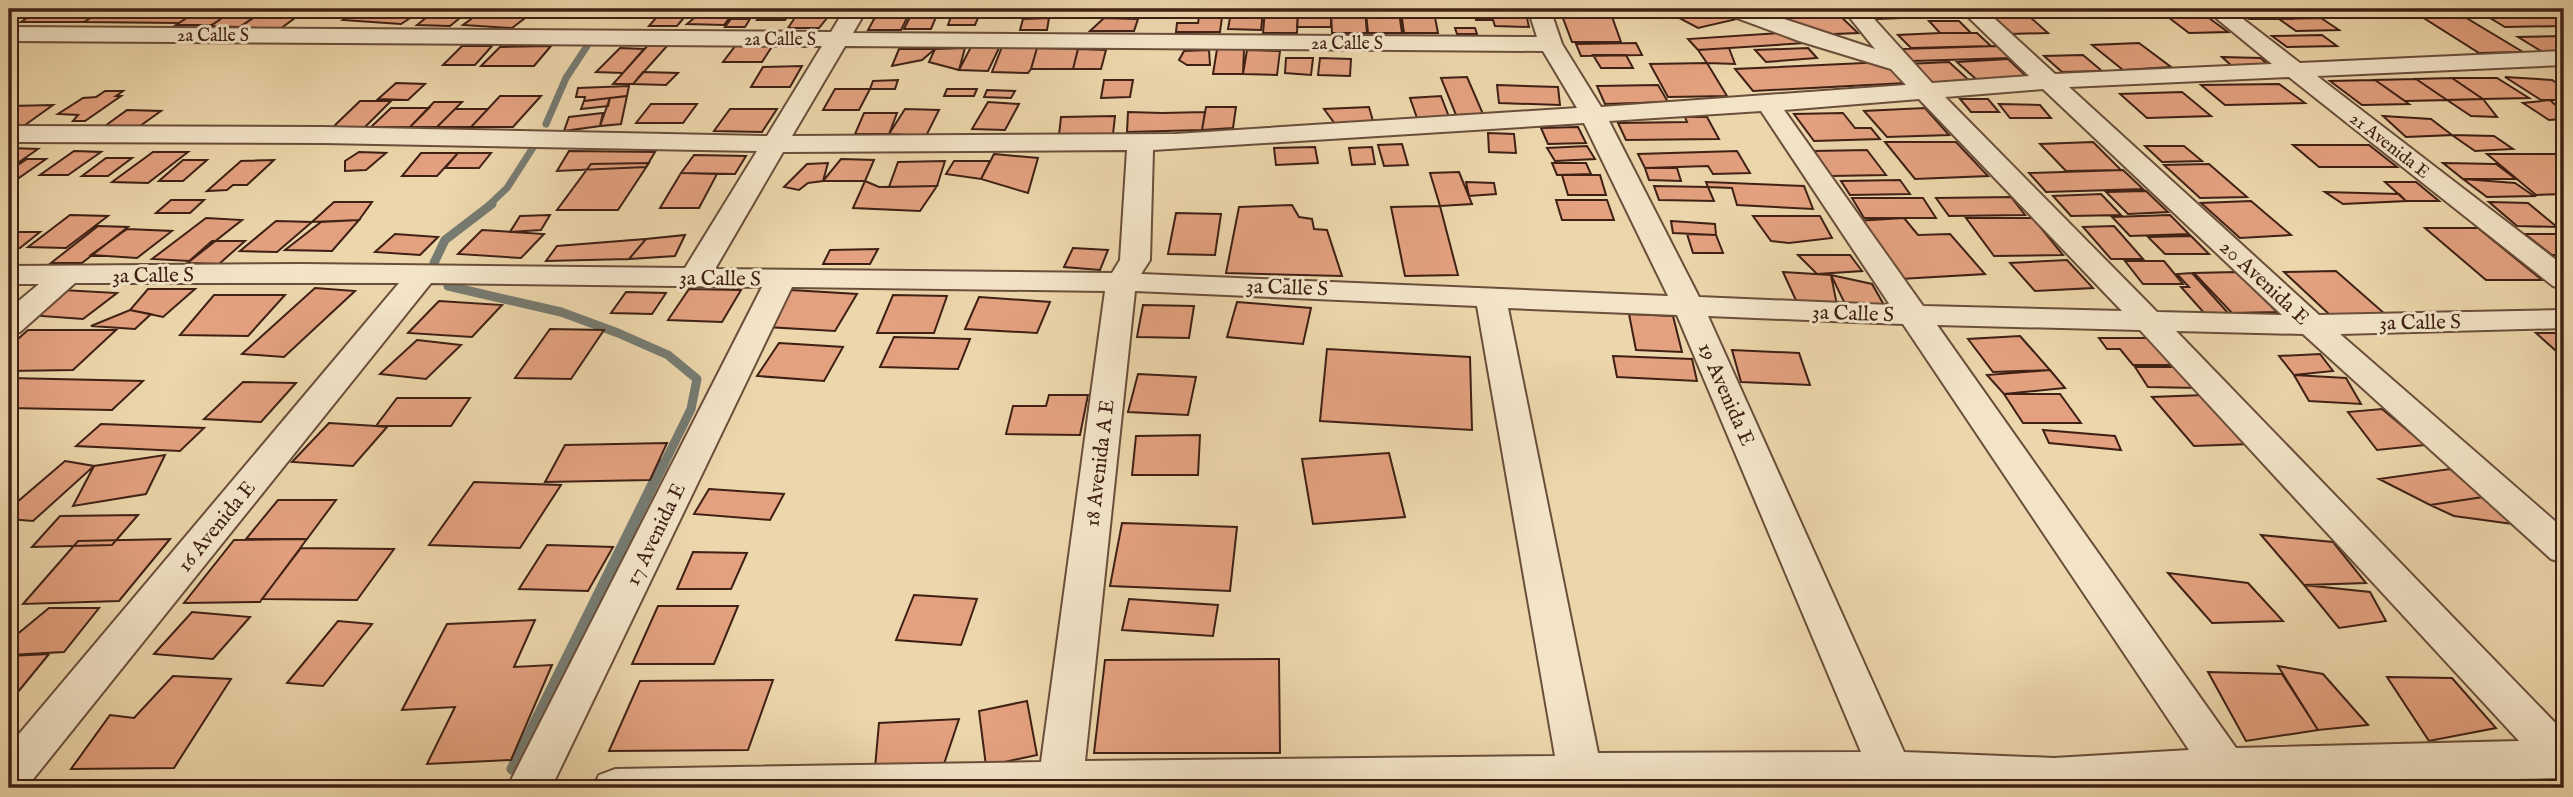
<svg xmlns="http://www.w3.org/2000/svg" width="2573" height="797" font-family="'IM FELL English',serif">
<style>
.lines{fill:none;stroke-linecap:round;stroke-linejoin:round}
.stream-far2{stroke:#767b72;stroke-width:7}
.stream-far1{stroke:#767b72;stroke-width:9}
.stream{stroke:#767b72;stroke-width:11}
.building{fill:#e4a180;stroke:#3f2014;stroke-width:2}
.street-casing{stroke:#6a4e3a;stroke-width:4}
.street{fill:#f3e4c8;fill-rule:evenodd}
.labels{text-anchor:middle;stroke-width:6;stroke-linejoin:round;paint-order:stroke}
.far-street-label{font-size:18px;fill:#3f2014;stroke:#f3e4c8}
.street-label{font-size:21px;fill:#3f2014;stroke:#f3e4c8}
</style>
<rect width="100%" height="100%" fill="#ecd6ab"/>
<filter id="stains"><feTurbulence type="fractalNoise" baseFrequency=".00286" numOctaves="4"/><feColorMatrix values="0 0 0 0 .2 0 0 0 0 .09 0 0 0 0 .02 0 0 0 .5 -.17"/></filter>
<radialGradient id="worn" r=".72"><stop offset=".6" stop-color="#630" stop-opacity="0"/><stop offset="1" stop-color="#630" stop-opacity=".3"/></radialGradient>
<g class="lines">
<path class="stream-far2" d="M546,124l20,-46 21,-32
M489,205l18,-17 27,-42"/>
<path class="stream-far1" d="M434,263l11,-23 47,-36
M448,286l113,26 57,21 50,22 29,24 -6,30 -28,57"/>
<path class="stream" d="M512,769l151,-305"/>
</g>
<path class="building" d="M42,9h63l-21,13h-63z
M105,9h95l-21,14 -95,-1z
M200,9h35l-23,16h-36z
M236,9h30l-26,18 -30,-1z
M362,9h62l-23,15 -58,-4z
M437,9h34l-21,17 -33,-1z
M485,9h52l-25,19 -49,-3z
M705,9h31l-12,16 -37,-1z
M765,9h29l-9,11h-28z
M842,9l-5,9h-35l5,-9z
M1298,9h33v18h-34z
M1474,9h51l4,18 -34,-1 -2,-6h-17z
M1673,9h45l19,10 -39,9 -32,-17z
M1891,9l9,9 -23,1 -9,-9z
M1913,9h38l9,8 -38,1z
M1986,9h39l7,6 -38,1z
M2039,9h64l4,3 -64,1z
M2108,9h91l2,1 -89,2z
M2236,9h41l14,10h-42z
M2499,9h51l14,8v9l-59,1 -28,-17z
M800,10h7l-5,8h25l-8,10h-31z
M879,10h32l-10,20h-33z
M2198,10l30,22 -39,1 -29,-22z
M2411,10h42l70,42 -44,1z
M953,11h28l-6,14h-27z
M1265,11l33,1 -1,21h-34z
M1331,11h34l2,22h-35z
M1835,11l23,22 -48,2 -48,-22z
M262,12h41l-23,17 -42,-1z
M661,12l27,1 -11,13h-28z
M1231,12h32l-2,18 -33,-1z
M1366,12h33l3,21h-34z
M1401,12h33l4,21h-34z
M1561,13l50,1 10,28h-49z
M910,17h26l-5,12h-27z
M1199,17h23l-2,15h-44l1,-9h21z
M2030,17l18,16 -39,1 -17,-16z
M1049,18l-2,12h-27l3,-11z
M1104,18l34,1 -4,12h-44z
M2321,18l18,12 -43,1 -17,-12z
M731,19h19l-5,8h-20z
M1929,21h30l12,12h-31z
M1455,28h20l2,6h-20z
M1795,32l11,11 -108,7 -10,-11z
M1940,33h37l14,13 -80,2 -13,-13z
M2322,35l15,11 -50,1 -15,-11z
M2564,36v20l-13,1 -33,-20z
M1636,43l6,12 -61,1 -5,-12z
M2139,43l32,24 -48,3 -31,-25z
M649,44l19,1 -35,39h-20z
M736,45h37l-11,17h-39z
M972,45l28,1 -12,25 -29,-1z
M462,46h30l-17,19h-32z
M551,46l-17,20h-53l19,-19z
M1997,46l14,12 -99,3 -11,-12z
M1002,47l35,1 -6,21 -3,4 -36,-1z
M620,48l24,1 -21,24 -27,-1z
M965,48l-6,22 -30,-8 6,-13z
M1037,48l41,1 -5,20h-42z
M1729,48l6,16 -28,-1 -9,-13z
M1808,48l9,10 -51,4 -11,-12z
M899,49h36l-13,11 -30,6z
M1078,49l28,1 -5,19h-28z
M1217,49h27l-1,25h-30z
M1209,50l1,15h-23l-8,-5 5,-9z
M1247,50l33,1 -3,24 -34,-1z
M1593,55h33l7,13h-32z
M2083,55l19,16 -40,1 -18,-16z
M2222,57l39,1 12,12 -39,-2z
M1286,58h27l-2,17 -26,-2z
M1320,58l31,1 -1,17 -32,-1z
M2008,59l20,19 -51,2 -20,-18z
M1886,62l20,21 -153,8 -18,-22z
M1949,62l23,21 -43,2 -22,-21z
M1707,63l20,33 -59,1 -18,-33z
M802,66l-12,21h-39l12,-20z
M643,72l35,1 -12,12 -33,-1z
M1467,77l16,37 -27,1 -15,-37z
M2505,77l47,3 12,8v12h-23z
M2452,78l31,21 -36,1 -31,-21z
M2452,78h45l32,20 -46,1z
M2416,79l31,21 -42,1 -30,-21z
M898,80l-3,9h-25l3,-8z
M1104,80h29l-3,17 -29,1z
M2375,80l34,24 -47,1 -32,-24z
M396,83l29,1 -17,16 -30,-1z
M2279,84l26,19 -80,2 -24,-20z
M1497,85l61,2 2,18 -61,-2z
M1658,85l10,17 -63,2 -8,-18z
M629,86l-2,10 -43,5 1,-4h-9l2,-9z
M835,89h35l-11,21h-36z
M947,89h30l-3,7h-30z
M987,90l28,1 -4,7 -27,-1z
M105,91h18l-7,5h5l-36,25h-12l5,-6 -20,-1 25,-16 13,-1z
M2182,92l29,24 -64,2 -27,-24z
M500,96h41l-28,31h-42z
M627,96l-6,28 -21,2 10,-28z
M1441,96l8,21 -32,1 -7,-20z
M610,98l-2,8 -27,3 3,-8z
M1960,99h28l11,13h-28z
M2483,99l14,18 -26,-1 -24,-16z
M2550,100l14,13v6l-15,1 -26,-17z
M360,101h31l-28,28h-32z
M434,102h28l-25,25h-27z
M988,102l31,2 -14,26 -33,-1z
M651,104h46l-14,19h-47z
M1999,104l41,1 11,13h-41z
M53,105l-28,20h-16v-19z
M1206,107h30l-3,21 -31,2z
M1369,107l4,14 -38,3 -11,-15z
M391,108h38l-19,19h-39z
M1925,108l24,27 -62,2 -23,-26z
M455,109h33l-17,18h-34z
M730,109h47l-15,23 -48,-1z
M905,109l34,1 -13,26 -37,-2z
M127,110l34,1 -21,15h-35z
M1128,112l34,1 43,-1 -3,18 -75,2z
M603,113l-3,13 -36,5 5,-14z
M864,113h33l-8,21h-34z
M1843,113l12,15h16l9,11 -66,2 -20,-27z
M1115,116l-2,18 -54,1 2,-18z
M2383,116l48,3 21,16 -46,2z
M1685,117h22l12,22 -93,1 -8,-17 69,-1z
M1578,127l8,16 -38,1 -7,-16z
M1488,133l26,1 2,19 -27,-1z
M2452,135l42,1 19,13 -38,2z
M1885,142h71l32,34 -73,3z
M2093,142l28,28 -55,1 -26,-27z
M1402,144l6,21 -24,1 -6,-21z
M2293,145h76l28,22h-78z
M1587,146l8,13 -40,2 -8,-13z
M2145,146h39l18,15 -40,1z
M1315,147l3,16 -42,2 -2,-17z
M1372,147l3,17 -23,1 -3,-17z
M9,148l29,1 -29,20z
M1867,150l19,25 -55,1 -17,-25z
M74,151l27,1 -33,23h-28z
M569,151l86,1 -9,15 -89,4z
M1737,151l13,22 -37,1 -5,-8 -63,2 -7,-14z
M153,152h35l-40,31 -36,-1z
M359,152l27,1 -20,17 -21,1v-10z
M421,153h37l-21,23h-35z
M458,153h33l-12,15h-34z
M994,154l44,4 -10,35 -47,-14z
M2487,154h77v40l-28,1z
M694,155l52,1 -11,18 -54,-1z
M106,158h26l-24,18h-26z
M27,159h19l-30,21h-7v-9z
M841,159l33,1 -9,21h-42z
M183,160h24l-24,21h-24z
M274,160l-27,25h-14l-6,5 -20,1 34,-30z
M945,161l-8,25 -48,1 9,-25z
M954,161h36l-9,18 -35,-5z
M649,163l-31,47h-61l34,-46z
M828,163l-5,18 -15,2 -9,7 -15,-3 23,-23z
M1552,163h34l5,11 -34,1z
M2443,163l53,1 20,15h-53z
M2209,164l38,33 -47,1 -36,-33z
M1645,168h32l4,13 -32,-1z
M2123,170l20,19 -97,3 -17,-19z
M1459,172l13,32 -32,2 -10,-33z
M681,173l36,1 -18,34h-39z
M1562,175h38l6,20h-38z
M2463,179l52,4 19,13 -47,1z
M1900,180l10,14 -60,1 -9,-14z
M865,181l14,6 58,-1 -17,25 -67,-3z
M1466,182l28,1 2,11 -27,2z
M1706,182l98,4 9,23 -76,-4 -5,-17 -24,-1z
M2385,182h31l23,19h-33z
M1654,186l54,1 6,14 -55,-1z
M2146,191l22,21 -40,2 -22,-22z
M2325,192l74,2 7,7 -63,3z
M2101,194l20,21 -50,1 -18,-20z
M2011,197l14,18 -76,1 -13,-18z
M1852,198h71l13,20h-72z
M171,200h33l-14,13h-34z
M1556,200h51l7,20h-52z
M2251,201l40,34 -51,3 -39,-35z
M334,202h38l-13,18 -47,2z
M2489,202l39,1 29,24 -40,-1z
M1292,205l7,12 13,2 2,10 13,1 15,46 -116,-3 13,-66z
M1440,206l18,69 -53,1 -14,-69z
M1176,213l45,1 -6,41 -47,-1z
M70,215l38,1 -42,32 -38,-1z
M550,215l-9,15 -31,2 10,-16z
M2170,215l19,19 -59,2 -18,-19z
M1753,216h67l12,22 -43,5 -18,-2z
M206,218l36,2 -52,41 -38,-2z
M1904,218l14,17 32,-1 35,40 -85,5 -45,-58z
M1966,218h67l30,37 -69,1z
M359,220l-27,31 -47,-1 36,-28z
M276,221l36,1 -35,30 -37,-1z
M1671,221l44,3 1,11 -43,-2z
M98,226l30,1 -46,36h-31z
M2114,226l29,33h-32l-28,-32z
M2425,228h53l64,52h-56z
M127,229l45,2 -35,27 -46,-3z
M482,230l62,4 -23,24 -63,-4z
M9,232h31l-20,16 -11,-1z
M395,234l43,3 -18,18 -45,-3z
M1687,234l29,1 7,18h-30z
M2525,234h39v21h-12z
M685,235l-10,21 -46,3 17,-20z
M2191,236l18,18h-44l-17,-17z
M646,239l-17,20 -83,2 11,-15z
M212,241h33l-26,23 -32,-1z
M1073,248l35,2 -8,20 -36,-3z
M878,249l-8,15h-47l7,-14z
M1798,255h52l12,16 -45,3z
M2067,260l26,28 -58,3 -25,-28z
M2125,261h39l19,23h-40z
M2336,271l49,43 -54,2 -47,-44z
M1783,272l48,3 6,30 -38,2z
M2236,272l41,40 -45,1 -38,-40z
M2192,273l37,41h-24l-24,-27h8l-12,-13z
M1831,275l41,9 12,21 -37,3z
M315,288l40,3 -71,66 -42,-3z
M148,289h47l-32,28 -33,-7z
M689,289l52,1 -19,32 -54,-2z
M62,290l55,3 -34,26 -55,-4z
M791,290l66,4 -22,37 -68,-4z
M626,292l40,1 -14,21 -41,-1z
M214,295h71l-37,41 -68,-1z
M893,295l54,1 -13,37h-57z
M979,297l71,5 -13,31 -72,-4z
M439,301l63,4 -30,32 -64,-4z
M1237,302l74,6 -8,36 -76,-7z
M1143,305l51,1 -5,32 -52,-1z
M130,310l21,4 -16,15 -44,-3z
M1629,314l44,2 9,36 -46,-2z
M550,329l54,1 -33,49 -56,-1z
M28,330h88l-43,40 -64,1v-24z
M2536,333h28v18l-9,-1z
M2020,336l30,34 -57,2 -25,-33z
M894,337l76,2 -12,30 -78,-2z
M2099,338h51l21,27h-38l-13,-16h-13z
M417,340l44,5 -35,34 -46,-5z
M779,343l64,4 -19,34 -67,-5z
M1327,349l143,8 2,73 -152,-9z
M1732,350l67,3 11,32 -69,-3z
M2320,354l13,17 -39,4 -15,-19z
M1613,356l79,3 5,22 -80,-4z
M2135,367h47l16,21 -50,-1z
M2050,370l15,18 -61,6 -17,-19z
M1138,374l58,3 -8,38 -60,-3z
M2294,375l52,3 15,26 -52,-3z
M9,378l134,3 -31,29 -103,-2z
M243,382l53,1 -35,39 -57,-3z
M2004,394h56l21,29h-58z
M1049,395h39l-8,40 -74,-1 7,-28h33z
M2205,395l45,49 -56,2 -42,-49z
M397,398h73l-19,28h-75z
M2382,409l43,36 -48,5 -29,-38z
M329,423l47,3 11,1 -34,39 -61,-4z
M101,424l103,4 -24,23 -104,-5z
M2043,430l72,6 6,14 -72,-7z
M1200,435l-2,40h-66l4,-39z
M667,443l-17,37 -105,2 20,-37z
M1389,453l16,64 -92,7 -11,-65z
M165,455l-19,39 -73,12 21,-40z
M65,461l29,5 -61,55 -24,-2v-10z
M2450,469l33,28 -53,8 -51,-26z
M474,482l87,3 -41,63 -91,-3z
M709,489l75,5 -14,26 -76,-6z
M2483,497l37,28 -66,-9 -24,-11z
M278,500h58l-29,39h-61z
M138,515l-26,30 -80,2 28,-31z
M1122,523l115,4 -7,64 -120,-5z
M2261,535l72,7 33,41 -62,2z
M170,539l-51,62 -96,3 55,-63z
M307,539l-47,63 -76,1 50,-63z
M547,545l66,2 -25,44 -69,-2z
M301,548l93,1 -37,51 -95,-1z
M693,552l54,1 -16,36h-54z
M2168,573l80,10 35,38 -71,2z
M2304,585l66,7 16,29 -47,7z
M914,595l63,4 -16,46 -65,-5z
M1129,599l89,6 -5,31 -91,-6z
M658,606h80l-24,58h-82z
M49,608h50l-35,44 -55,3v-14z
M192,612l58,5 -37,42 -59,-5z
M535,620l-21,47 38,-2 -41,95 -84,4 28,-57 -53,3 45,-86z
M338,621l34,3 -49,62 -36,-3z
M49,654l-40,49v-47z
M1279,659l1,94h-186l11,-93z
M2278,666l45,8 45,51 -50,5z
M2208,672l74,2 36,56 -72,11z
M173,676l58,3 -57,89 -103,1 39,-54 24,3z
M2387,677l65,1 44,50 -67,13z
M773,680l-25,70 -139,1 31,-70z
M1027,701l10,54 -51,11 -7,-55z
M959,719l-16,48 -68,1 4,-45z"/>
<g class="lines">
<defs>
<path id="street" d="M845,9h22l-14,24 684,4 -9,-28h22l12,35 39,63 305,-22 -15,-16 -92,-28 -73,-27 -3,-5h31l121,40 -32,-40h22l67,74 97,-7 -69,-67h24l71,65 217,-10 -67,-55h25l70,54 264,-12v14l-247,11 247,190v23l-11,-3 -264,-209 -220,10 250,228 245,-5v18l-224,6 224,195v34l-13,-4 -248,-225 -127,-3 388,401v46l-310,6 -2,4h-37l-2,-3 -55,3h-1565l6,-13 16,-6 426,-7 64,-471 -313,-4 -241,501h-44l255,-501 -331,-4 -405,505h-17v-42l390,-463h-324l-55,49 -11,2v-25l30,-25h-30v-18l293,-2 383,4 72,-117 -434,-8 -314,-1v-16l314,1 444,9 55,-90 -813,-5v-14l822,5zM845,46l698,5 34,57 -402,26 -383,2zM2043,89l239,226 -125,-3 -212,-215zM1919,99l203,212 -199,-5 -139,-196zM1761,111l129,194 -191,-8 -90,-176zM1584,123l84,173 -527,-22 9,-14 3,-110zM1127,150l-7,110 -8,13 -397,-4 68,-117zM1135,291l342,15 78,450 -470,5zM1508,308l169,7 184,437 -263,1zM1708,316l195,8 286,426 -135,8 -150,-6zM1937,325l203,5 379,411 -283,7z"/>
</defs>
<use href="#street" class="street-casing"/>
<use href="#street" class="street"/>
</g>
<g class="labels">
<g class="far-street-label">
<text x="213" y="41">2a Calle S</text>
<text x="780" y="45">2a Calle S</text>
<text x="1347" y="49">2a Calle S</text>
<text transform="translate(2390 145) rotate(38)" y="6">21 Avenida E</text>
</g>
<g class="street-label">
<text transform="translate(153 275) rotate(-1)" y="7">3a Calle S</text>
<text transform="translate(720 278) rotate(1)" y="7">3a Calle S</text>
<text transform="translate(2265 282) rotate(43)" y="7">20 Avenida E</text>
<text transform="translate(1287 287) rotate(2)" y="7">3a Calle S</text>
<text transform="translate(1853 313) rotate(2)" y="7">3a Calle S</text>
<text transform="translate(2420 322) rotate(-1)" y="7">3a Calle S</text>
<text transform="translate(1727 394) rotate(66)" y="7">19 Avenida E</text>
<text transform="translate(1099 463) rotate(-83)" y="7">18 Avenida A E</text>
<text transform="translate(216 526) rotate(-51)" y="7">16 Avenida E</text>
<text transform="translate(655 534) rotate(-64)" y="7">17 Avenida E</text>
</g>
</g>
<rect width="2573" height="797" fill="none" stroke="#ecd6ab" stroke-width="35"/>
<rect x="10" y="10" width="2552" height="776" fill="none" stroke="#3f2014" stroke-width="3.5"/>
<rect x="18" y="18" width="2538" height="762" fill="none" stroke="#3f2014" stroke-width="2"/>
<rect width="100%" height="100%" filter="url(#stains)"/>
<rect width="100%" height="100%" fill="url(#worn)"/>
</svg>
